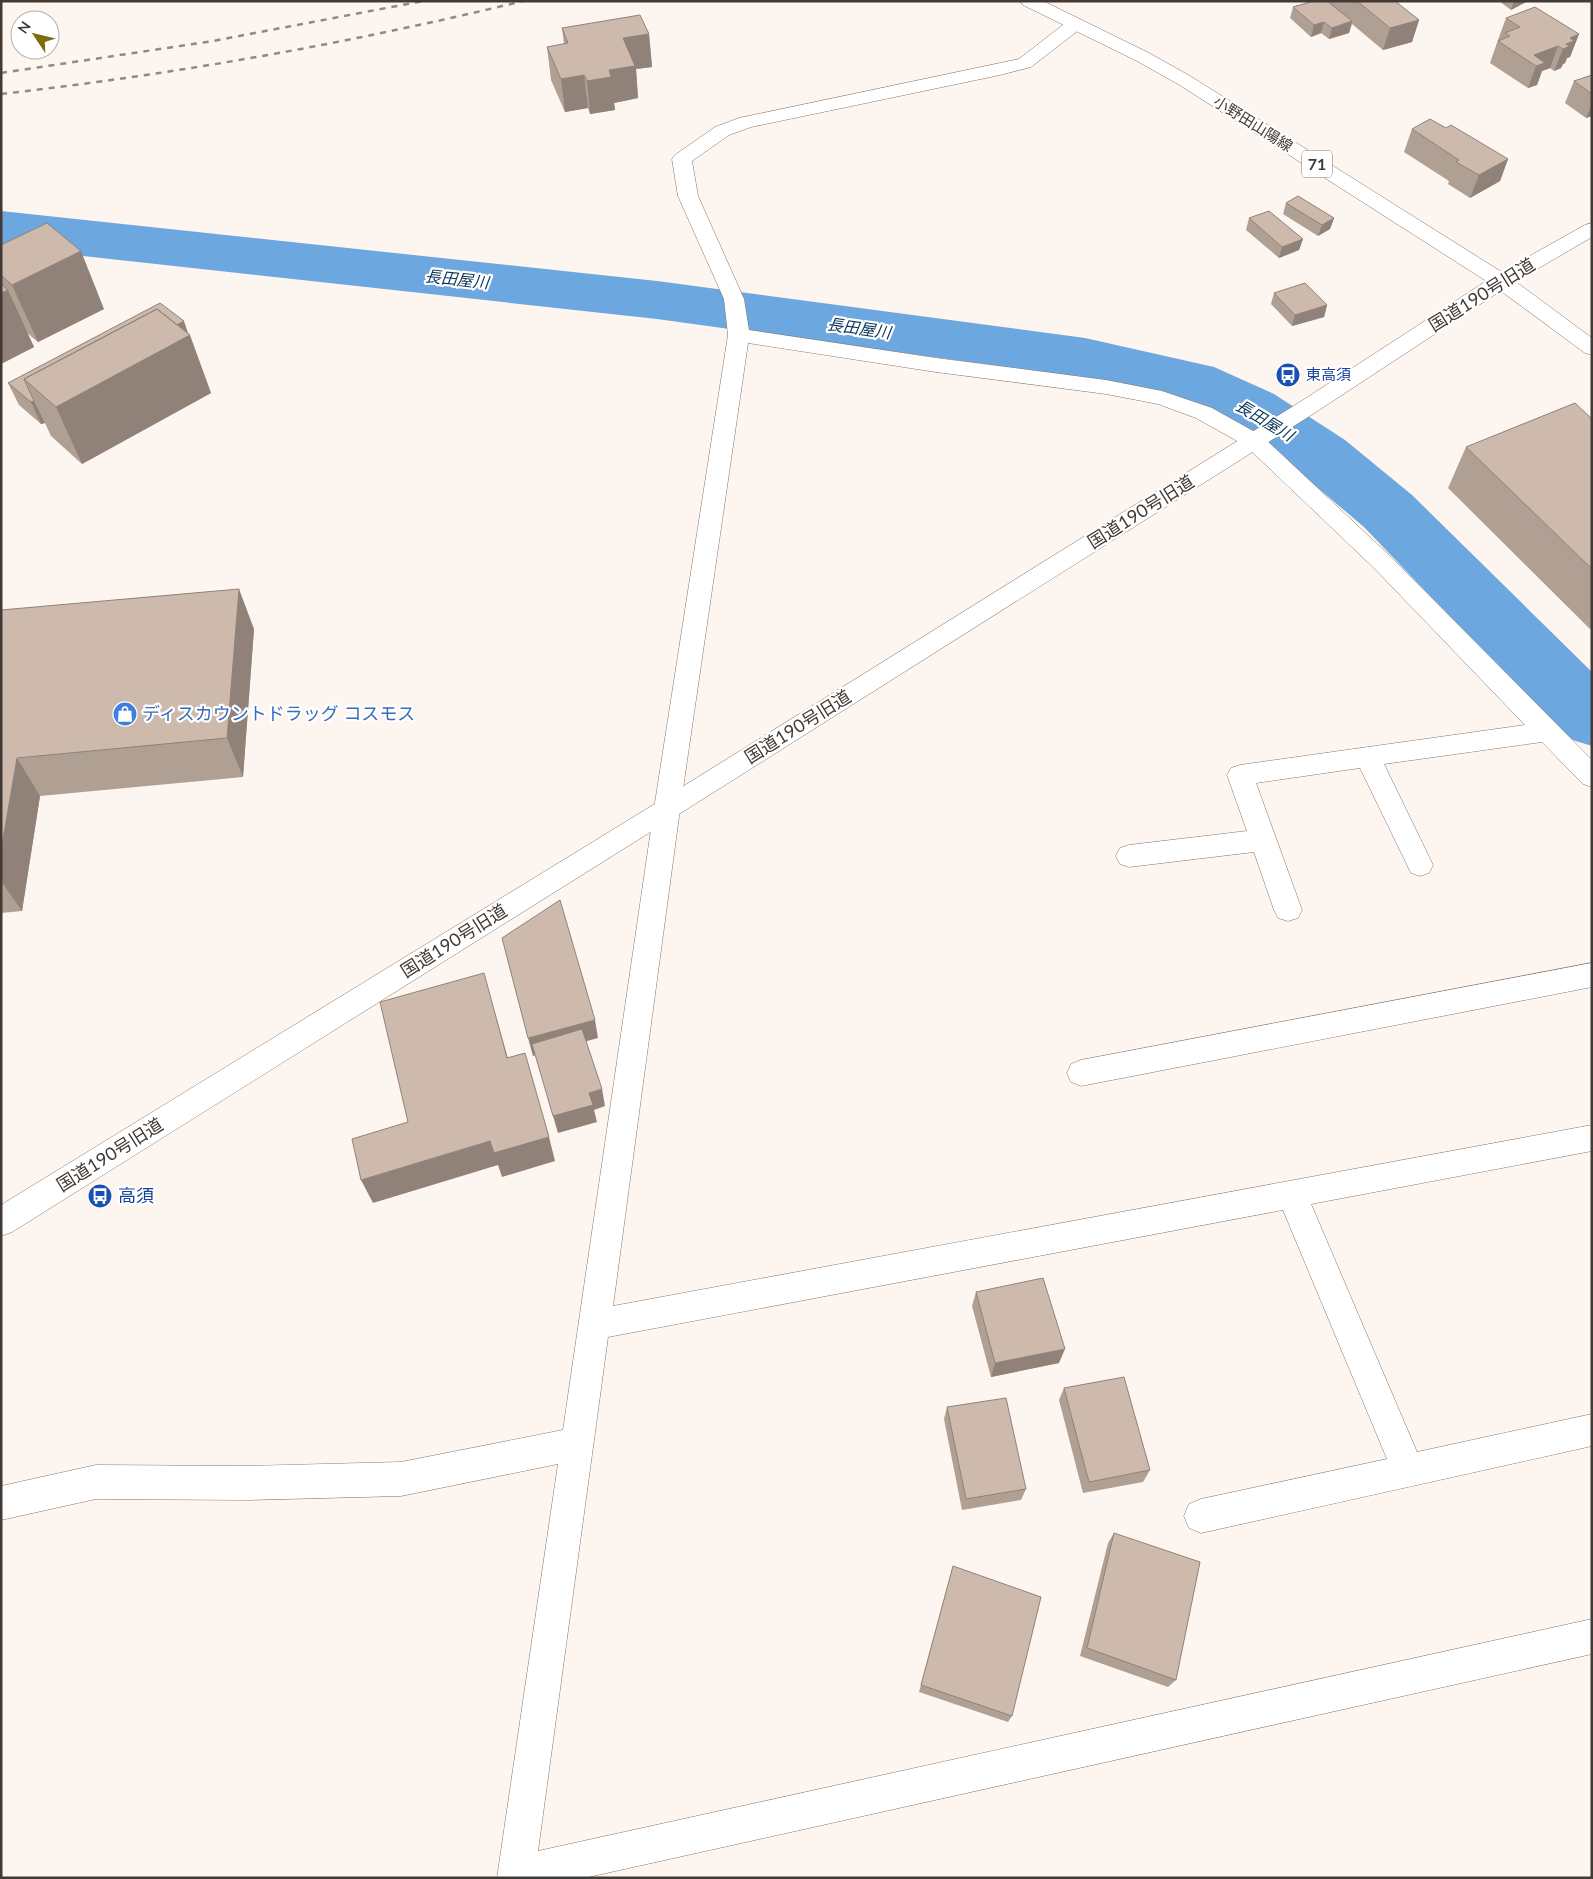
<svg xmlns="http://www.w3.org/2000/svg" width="1593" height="1879" font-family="Lato,'Noto Sans JP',sans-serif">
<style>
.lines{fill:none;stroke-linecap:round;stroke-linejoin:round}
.river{fill:#6da7df;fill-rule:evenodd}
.minor-casing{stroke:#867468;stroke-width:1}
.tertiary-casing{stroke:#867468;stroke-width:1}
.primary-casing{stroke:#867468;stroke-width:1}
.minor{fill:#fff;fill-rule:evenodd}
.tertiary{fill:#fff;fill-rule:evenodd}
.primary{fill:#fff;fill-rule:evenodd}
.rail{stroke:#918984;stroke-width:2.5;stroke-dasharray:6 6;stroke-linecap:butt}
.wall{fill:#b0a094}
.shaded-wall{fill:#908278}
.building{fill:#cdbaac;stroke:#908278}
.labels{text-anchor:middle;stroke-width:4.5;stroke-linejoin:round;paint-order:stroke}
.far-street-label{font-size:15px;fill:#423a35;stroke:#fff}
.far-transit-label{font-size:15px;fill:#164399;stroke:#fff;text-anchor:start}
.shield{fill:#fff;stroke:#7b7572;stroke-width:1}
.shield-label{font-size:16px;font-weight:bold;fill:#423a35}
.far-water-label{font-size:16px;font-style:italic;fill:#09355a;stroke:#fff}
.street-label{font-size:18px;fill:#423a35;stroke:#fff}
.shop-label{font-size:18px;fill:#366cbe;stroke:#fff;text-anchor:start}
.transit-label{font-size:18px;fill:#164399;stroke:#fff;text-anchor:start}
</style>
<rect width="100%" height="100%" fill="#fdf5ef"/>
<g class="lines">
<path class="river" d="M1,211l656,70 428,57 129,29 60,27 71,46 67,55 180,177v74l-26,-8 -202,-211 -65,-55 -69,-48 -56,-26 -89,-20 -428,-59 -656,-72z"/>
<defs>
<path id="minor" d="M1074,20l6,1 3,4 -3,4 -49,38 -31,8 -249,52 -22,8 -37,26 6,35 46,103 5,31 187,28 170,22 56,11 50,17 50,28 129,121 201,203v27l-9,-3 -41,-42 -158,22 49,101 -4,8 -9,3 -9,-3 -51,-105 -104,15 46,127 -4,8 -10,3 -10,-3 -4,-8 -20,-58 -125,15 -9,-3 -4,-8 4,-8 9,-3 118,-14 -20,-56 4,-7 9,-3 285,-40 -150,-156 -129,-123 -50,-28 -38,-14 -52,-10 -170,-22 -188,-29 -68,466 -67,497 979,-181v26l-281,53 106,248 175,-38v32l-391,87 -12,-5 -5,-12 5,-12 12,-5 186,-40 -104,-249 -675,127 -70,514 1054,-232v35l-1008,224h-87l61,-414 -157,32 -152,4 -153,-1 -95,21v-34l95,-21 153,1 152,-4 162,-32 91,-621 74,-474 -4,-36 -46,-103 -6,-37 3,-4 40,-28 24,-9 280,-59 49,-38z
M1592,963v24l-511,99 -10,-4 -4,-9 4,-9 10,-4z"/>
<path id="tertiary" d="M1592,223v14l-84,49 -192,126 -640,404 -664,416 -11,4v-31l657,-403 642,-400 194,-126 91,-51z"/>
<path id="primary" d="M1020,1h23l106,52 41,23 318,200 84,62v17l-7,-2 -91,-67 -316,-202 -41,-23 -114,-56z"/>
</defs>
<use href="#minor" class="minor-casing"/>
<use href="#tertiary" class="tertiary-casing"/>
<use href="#primary" class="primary-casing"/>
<use href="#minor" class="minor"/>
<use href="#tertiary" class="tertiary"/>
<use href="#primary" class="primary"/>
<path class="rail" d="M1,73l212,-32 210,-40
M1,94c176,-20 350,-51 522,-93"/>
</g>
<path class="wall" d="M1314,1h81l24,19 -7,22 -29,8 -31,-26 -3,9 -20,6 -8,-6 -10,4 -21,-19 3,-11z
M1499,1h29l-17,9z
M1506,18l73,16 -9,23 -3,1 -2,5 -2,1 -2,4 -7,3 -4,-3 -8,3 -5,14 -9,3 -38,-25 8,-23z
M562,28l87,6 3,33 -16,2 2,29 -24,5 1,7 -25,4 -2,-6 -23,4 -14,-32 -4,-33 17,-3z
M1592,75v41l-6,2 -21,-15 9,-22z
M1446,128l62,31 -8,22 -30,17 -22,-14 1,-3 -45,-29 8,-23z
M1286,203l48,15 -4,11 -12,7 -35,-22z
M1249,218l54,21 -4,11 -20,8 -33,-28z
M1,245l103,64 -66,33 -11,-9 7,14 -33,17z
M1274,293l53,12 -3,12 -32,9 -21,-22z
M188,333l23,60 -129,71 -31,-28 -6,-13 -4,1 -22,-19 -11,-22z
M1592,419v212l-144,-143 18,-41z
M1,610l253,19 -11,148 -203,19 -18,115 -21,2z
M976,1292l83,71 -68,14 -19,-71z
M1064,1388l86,82 -7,12 -60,11 -24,-93z
M947,1407l79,82 -5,11 -59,10 -18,-91z
M1114,1533l62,147 -8,7 -88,-31 28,-113z
M953,1566l59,150 -4,6 -89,-30z"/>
<path class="shaded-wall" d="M1514,1h14l-17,9z
M1419,20l-7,22 -29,8 7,-22z
M1352,21l-3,12 -20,6 3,-11z
M1324,22l-3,11 -10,4 3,-12z
M649,34l3,33 -16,2 2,29 -24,5 1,7 -25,4 -3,-33 22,-11 14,-32z
M1579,34l-9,23 -3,1 -2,5 -2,1 -2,4 -7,3 9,-22 3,-5 4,-6z
M1558,46l-8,22 -8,3 -5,14 -9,3 8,-22 -2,-11z
M584,75l4,33 -23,4 -4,-33z
M1592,104v12l-6,2z
M1508,159l-8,22 -30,17 9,-23z
M1334,218l-4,11 -12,7 4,-11z
M1303,239l-4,11 -20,8 3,-11z
M81,251l23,58 -66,33 -26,-57z
M8,290l26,57 -33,17v-71z
M1327,305l-3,12 -32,9 3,-11z
M184,321l5,15 1,-1 21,58 -129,71 -26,-57 95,-68z
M34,401l11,22 -4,1 -10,-22z
M239,589l15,40 -11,148 -16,-39z
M17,758l23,38 -18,115 -21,-30v-30z
M484,973l7,26 24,84 -8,-25z
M595,1020l3,18 -65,18 -5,-18z
M602,1089l3,17 -11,4 3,12 -39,11 -5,-17 36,-23z
M549,1137l6,24 -53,16 -4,-12 -125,38 -12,-23 129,-39z
M1065,1349l-6,14 -68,14 4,-14z"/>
<path class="building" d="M1314,1h13l25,20 -20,7 -8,-6 -10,3 -21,-18z
M1357,1h38l24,19 -29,8z
M1535,7l44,27 -9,4 4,3 -8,3 4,2 -7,3 -5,-3 -24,9 11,8 -9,3 -38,-25 12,-5 -5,-3 15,-6 -14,-9z
M640,15l9,19 -26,4 12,28 -26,4 2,7 -24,4 -3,-6 -23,4 -14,-32 21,-4 -6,-15z
M1592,75v19l-18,-13z
M1430,119l16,9 5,-3 57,34 -29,16 -23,-13 3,-2 -47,-31z
M1298,196l36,22 -12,7 -36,-22z
M1269,211l34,28 -21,8 -33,-29z
M47,223l34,28 -69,34 -11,-10v-30z
M1305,283l22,22 -32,10 -21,-22z
M1,284l7,6 -7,3z
M160,303l24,18 -7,4 -20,-16 -133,70 10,22 -3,1 -23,-19z
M157,309l33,26 -134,72 -32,-28z
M1575,403l17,16v150l-126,-122z
M239,589l-12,149 -210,20 -16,93v-241z
M560,900l35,120 -67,18 -26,-100z
M484,973l23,85 18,-5 24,84 -55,16 -4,-12 -129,39 -9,-41 56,-17 -28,-120z
M582,1029l20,60 -13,4 4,12 -40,11 -21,-72z
M1043,1278l22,71 -70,14 -19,-71z
M1124,1377l26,93 -61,12 -25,-94z
M1006,1398l20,91 -60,10 -19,-92z
M1114,1533l86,29 -24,118 -89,-32z
M953,1566l88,31 -29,119 -91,-31z"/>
<defs>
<symbol id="bus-disc" viewBox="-11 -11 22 22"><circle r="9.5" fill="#1a4fb4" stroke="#fff"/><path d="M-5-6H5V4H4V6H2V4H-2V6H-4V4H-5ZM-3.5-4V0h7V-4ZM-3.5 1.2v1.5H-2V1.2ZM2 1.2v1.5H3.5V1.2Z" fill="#fff"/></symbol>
<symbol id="shop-disc" viewBox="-11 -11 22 22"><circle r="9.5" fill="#3f7fe0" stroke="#fff"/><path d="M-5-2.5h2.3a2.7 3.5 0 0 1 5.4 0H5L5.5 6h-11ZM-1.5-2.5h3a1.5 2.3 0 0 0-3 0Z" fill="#fff"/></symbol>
</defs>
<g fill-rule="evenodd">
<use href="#bus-disc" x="1274" y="361" width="28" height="28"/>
<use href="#shop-disc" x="111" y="700" width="28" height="28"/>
<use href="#bus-disc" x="86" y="1182" width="28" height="28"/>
</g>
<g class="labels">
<g class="far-street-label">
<text transform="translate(1253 124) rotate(32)" y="5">小野田山陽線</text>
</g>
<g class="far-transit-label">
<text x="1306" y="380">東高須</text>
</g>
<rect class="shield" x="1302" y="150.5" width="30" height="27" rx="4"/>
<g class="shield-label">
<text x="1317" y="170">71</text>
</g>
<g class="far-water-label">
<text transform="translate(457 279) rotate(6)" y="6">長田屋川</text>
<text transform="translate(859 328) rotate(8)" y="6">長田屋川</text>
<text transform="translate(1265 420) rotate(31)" y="6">長田屋川</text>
</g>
<g class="street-label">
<text transform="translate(1482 295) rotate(-32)" y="6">国道190号旧道</text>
<text transform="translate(1141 512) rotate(-32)" y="6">国道190号旧道</text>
<text transform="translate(798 727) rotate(-32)" y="6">国道190号旧道</text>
<text transform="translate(454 941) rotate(-32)" y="6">国道190号旧道</text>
<text transform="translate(110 1155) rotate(-32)" y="6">国道190号旧道</text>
</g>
<g class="shop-label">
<text x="142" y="720">ディスカウントドラッグ コスモス</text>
</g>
<g class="transit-label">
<text x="118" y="1202">高須</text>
</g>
</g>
<rect width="1593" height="1879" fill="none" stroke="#423a35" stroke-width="5"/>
<g transform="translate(35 35) rotate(305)"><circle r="24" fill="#ffffff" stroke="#b3b0ae"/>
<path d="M0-4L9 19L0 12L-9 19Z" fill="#7b6d09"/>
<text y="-8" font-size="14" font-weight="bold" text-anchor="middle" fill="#423a35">N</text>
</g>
</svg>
